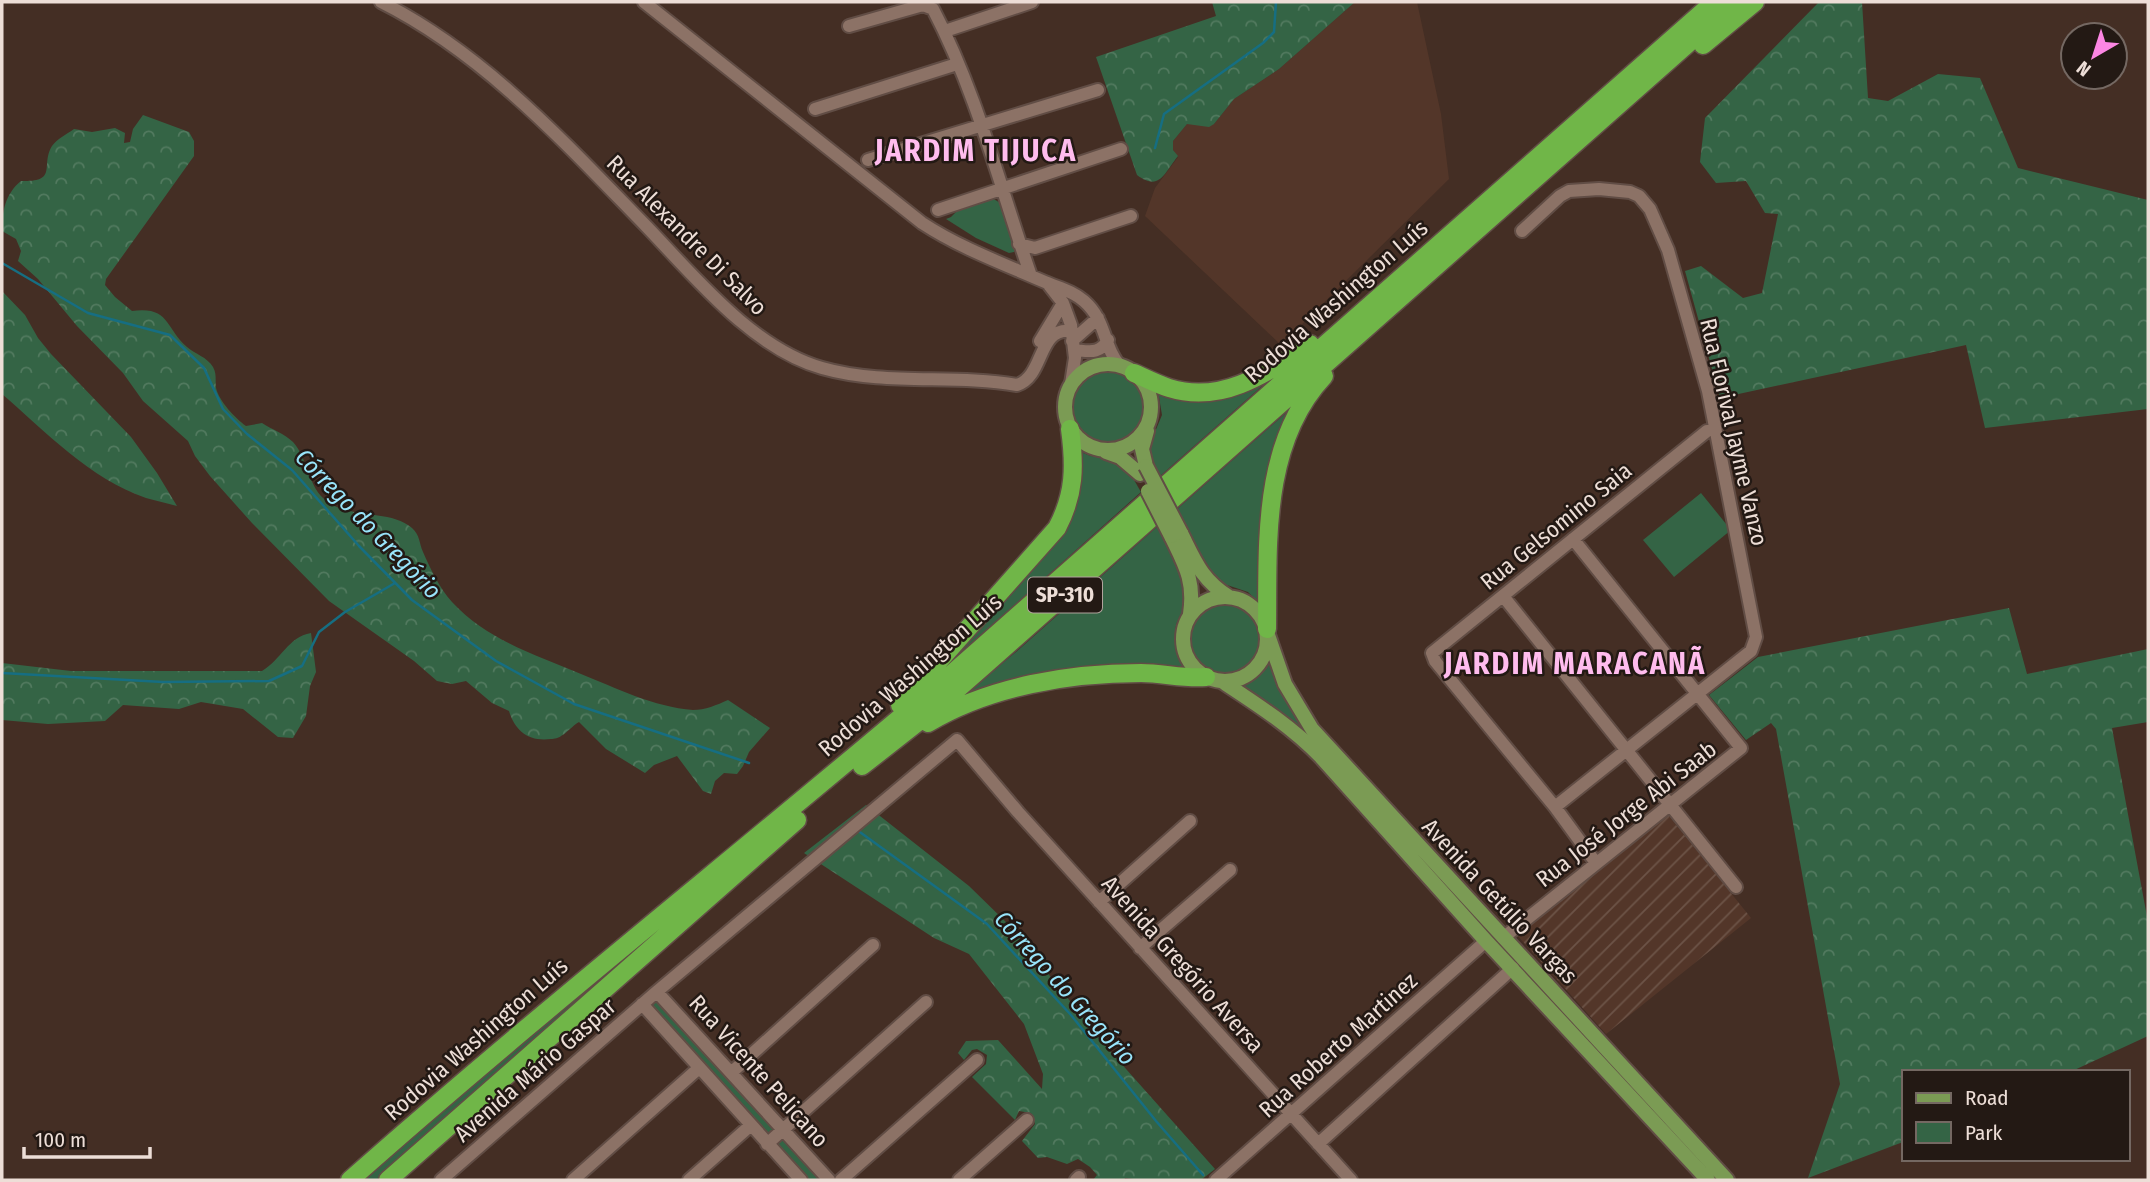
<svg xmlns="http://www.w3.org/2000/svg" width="2150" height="1182" font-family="'Fira Sans Condensed',sans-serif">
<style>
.built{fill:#533629}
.industrial{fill:url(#industrial-furrows)}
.green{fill:#346445}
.forest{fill:url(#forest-crowns)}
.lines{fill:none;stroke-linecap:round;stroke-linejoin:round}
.stream{stroke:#166e82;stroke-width:2.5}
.minor-casing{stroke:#614d45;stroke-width:16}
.major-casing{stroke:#614d45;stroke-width:18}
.highway-casing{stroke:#614d45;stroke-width:21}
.minor{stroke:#8c7266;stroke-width:12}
.major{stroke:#7b9b54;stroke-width:14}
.highway{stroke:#70b648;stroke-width:18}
.major-bridge-casing{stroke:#614d45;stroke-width:18;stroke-linecap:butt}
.major-bridge{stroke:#7b9b54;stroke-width:14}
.labels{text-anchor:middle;stroke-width:5;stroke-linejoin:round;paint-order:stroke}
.shield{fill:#231914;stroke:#b0a39c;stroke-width:2}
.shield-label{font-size:21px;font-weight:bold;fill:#edded7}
.street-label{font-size:23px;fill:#edded7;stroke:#231914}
.water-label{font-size:24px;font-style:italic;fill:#98e4fa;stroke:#231914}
.district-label{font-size:30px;font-weight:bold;letter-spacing:2px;fill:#ffbcee;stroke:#231914}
</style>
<defs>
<pattern id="industrial-furrows" width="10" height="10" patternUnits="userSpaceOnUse" patternTransform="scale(1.75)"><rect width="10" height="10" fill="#533629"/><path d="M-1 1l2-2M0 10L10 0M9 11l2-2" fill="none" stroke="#6c5347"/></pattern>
<pattern id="forest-crowns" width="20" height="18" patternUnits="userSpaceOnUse" patternTransform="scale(1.75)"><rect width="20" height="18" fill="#346445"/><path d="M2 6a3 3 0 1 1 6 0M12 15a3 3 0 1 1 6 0" fill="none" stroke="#527a5f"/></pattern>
</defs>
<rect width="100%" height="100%" fill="#442e24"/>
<path class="built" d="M1355,2h62l24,112 8,65 -168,166 -136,-129 10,-28 23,-31 -5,-7v-9l14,-17h27l20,-25 45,-30z"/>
<path class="industrial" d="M1668,815l83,103 -145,116 -89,-99z"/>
<path class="green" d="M992,198l10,6 14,44 -2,4 -5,1 -33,-15 -30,-19 5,-2 8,-8z
M1070 408a37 37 0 1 1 74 0a37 37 0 1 1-74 0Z
M1269,380l-110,97 -10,-22 3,-16 10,-24 -3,-18 -6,-11 14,5z
M1297,403l-11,24 -23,180 -15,-15 -27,-9 -12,-9 -33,-64z
M1080,451c9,6 18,6 28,8 18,4 25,19 33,33l-188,168 -2,-1 119,-137 11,-35 1,-18z
M1701,493l30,37 -57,47 -31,-37z
M1159,525c12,25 27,49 26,77 0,7 -5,14 -8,20 -6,20 2,35 12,51l-22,-3 -214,33 63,-51z
M1188 639a38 38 0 1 1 76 0a38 38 0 1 1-76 0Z
M1268,656l9,24 444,500h-7l-404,-438 -74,-55 18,-10z
M667,917l5,6 -291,257h-23z
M656,999l121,127 -5,8h-5l-114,-126 -1,-5z
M780,1135l42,45h-16l-31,-34z"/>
<path class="forest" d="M1212,2h143l-76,67 -45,30 -20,25 -5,3 -22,-3 -14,17v9l5,6c-14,17 -18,36 -41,19l-41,-118 120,-41z
M1819,2h43l6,96 20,3 50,-27 42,4 38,90 130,32v209l-163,19 -19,-83 -246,53 -35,-127 16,-5 42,32 19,-5 16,-79 -13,-1 -19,-32 -30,2 -16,-21 5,-44z
M143,115l46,17 5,9v15l-88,123 -1,6 10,12 17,14c38,-5 33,17 55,36 8,7 20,10 26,20 4,7 2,13 3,21 3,13 19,30 30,38l16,-3c9,6 23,11 31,19 14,15 15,42 30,56 24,23 66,10 89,30 8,7 7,15 11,24 7,16 17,37 29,50 35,38 84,53 129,72 35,14 73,33 112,36 12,0 24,-5 35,-10l42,28 -21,24 -6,14 -6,8 -13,-1 -9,8 -4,13 -8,-3 -26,-35 -23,9 -9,8 -39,-24 -27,-27c-7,4 -11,10 -18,14 -2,2 -7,3 -10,3 -22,3 -36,-8 -42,-28l-17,-8 -26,-22 -14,3 -15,-3 -23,-20 -85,-60 -77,-78 -42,-47 -15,-20 -7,-15 -45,-40 -20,-28 -46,-47 -39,-47 -20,-18 3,-10 -5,-12 -14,-8c0,-19 3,-37 19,-50 38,1 19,-15 31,-35 5,-7 15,-12 22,-17l18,3 23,-4 10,5 -1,10 6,-1 3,-13z
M2,291l23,24 13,23 13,16 80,83 26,36 20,33c-10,-3 -21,-5 -31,-8 -56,-19 -101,-67 -144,-104z
M2009,608l18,66 121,-25v73l-36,6 36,194v114l-78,36h-167v70l-95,36 32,-94 -64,-355 -5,-6 -25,17 -37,-45 49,-38z
M311,633l5,39 -6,14 -4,30 -13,22 -15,-1 -35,-28 -42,-7 -22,7 -56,-4 -18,16 -57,3 -46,-4v-57l69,8h191c19,-11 26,-34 49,-38z
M866,805l103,81 41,40 100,125 105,118 -14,11h-60l-16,-2 -1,2h-31l4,-5 -7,-8 -12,-8 -11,5 -20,-7 -9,1 -16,-17 13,-17 -4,-11 -12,-2 -4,9 -43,-43 14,-13 1,-9 -10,-6 -5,1 -8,10 -6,-7 8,-12 32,-1 44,49 1,-15 -19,-50 -55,-70 -35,-16 -130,-85z"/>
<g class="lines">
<path class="stream" d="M1155,148l9,-34 99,-71 11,-11 2,-30
M2,263l86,50 82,22 34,33 19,41 24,25 45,36 67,76 53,54 84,61 78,43 175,59
M2,673l161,9 106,-1 33,-15 17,-34 26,-20 50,-29
M857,830l130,94 84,91 85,106 47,54"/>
<defs>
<path id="minor" d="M381,2c104,52 186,143 266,225 48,50 105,121 175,141 63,18 131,6 195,17 28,-9 20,-58 54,-54
M644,2l278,221c38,25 82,41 123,59 14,6 28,9 39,19 23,20 19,46 36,65
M849,26l74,-21 10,4c44,84 67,178 98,267
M945,31l87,-29
M815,109l142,-45
M868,160l230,-70
M938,210l183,-61
M1522,231l38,-35 9,-5 30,-2 31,3 9,4 11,13 18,41 40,141 48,246 -5,14 -196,156
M1019,244l16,4 96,-32
M1049,285l14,18 8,22 4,33 -4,26
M1040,341l23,-38
M1072,341l26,-23
M1074,350c15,1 25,5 34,-10
M1503,596l233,291
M1596,863l-41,-56 -120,-146 -3,-8 275,-222
M1099,902l91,-81
M1503,938l238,-190 -168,-209
M1140,948l90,-78
M657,992l172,188
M642,1004l159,176
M732,1072l141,-127
M767,1144l159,-142
M1318,1144l195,-176
M441,1180l213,-186 303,-254 61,72 333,368
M573,1180l126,-112
M689,1180l62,-55
M841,1180l136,-120
M959,1180l68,-60
M1076,1180l3,-3
M1216,1180l270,-239"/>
<path id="major" d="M1065 407a43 43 0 1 1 86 0a43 43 0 1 1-86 0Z
M1106,452l14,5 20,17
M1146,466l-4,-17 5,-18
M1181,533c14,28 20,46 48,64
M1171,536c14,29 24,45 19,78
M1183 639a42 42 0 1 1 84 0a42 42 0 1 1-84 0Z
M1268,635l17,49 27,45 415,451
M1223,682c35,23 69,45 98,75l165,184 222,239"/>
<path id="highway" d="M1703,45l52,-43
M1134,373c11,5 23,11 35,15 54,17 99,-16 141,-44
M1267,629c1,-85 -6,-186 57,-253
M900,705l157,-177c18,-34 18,-62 13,-99
M928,723c62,-37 142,-50 213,-50 22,0 43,6 65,4
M862,766l74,-58 49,-43 750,-663
M350,1180c195,-173 400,-334 598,-503l766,-675
M388,1180l409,-360"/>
</defs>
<use href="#minor" class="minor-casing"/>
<use href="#major" class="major-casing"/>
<use href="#highway" class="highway-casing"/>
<use href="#minor" class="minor"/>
<use href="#major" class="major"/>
<use href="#highway" class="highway"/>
<defs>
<path id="major-bridge" d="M1146,466l35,67
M1148,491l23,45"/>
</defs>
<use href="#major-bridge" class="major-bridge-casing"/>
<use href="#major-bridge" class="major-bridge"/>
</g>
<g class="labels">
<rect class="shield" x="1028" y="577.5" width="74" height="35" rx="5"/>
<g class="shield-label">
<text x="1065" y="602">SP-310</text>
</g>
<g class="street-label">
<text transform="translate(687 235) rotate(45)" y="8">Rua Alexandre Di Salvo</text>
<text transform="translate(1336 301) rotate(-41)" y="8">Rodovia Washington Luís</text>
<text transform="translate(1734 432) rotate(77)" y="8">Rua Florival Jayme Vanzo</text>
<text transform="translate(1556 526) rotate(-39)" y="8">Rua Gelsomino Saia</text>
<text transform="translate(910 675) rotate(-41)" y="8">Rodovia Washington Luís</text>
<text transform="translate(1626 814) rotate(-38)" y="8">Rua José Jorge Abi Saab</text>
<text transform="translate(1500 901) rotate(47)" y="8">Avenida Getúlio Vargas</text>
<text transform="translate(1183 964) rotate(48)" y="8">Avenida Gregório Aversa</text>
<text transform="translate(476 1039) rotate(-41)" y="8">Rodovia Washington Luís</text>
<text transform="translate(1338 1045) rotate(-42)" y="8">Rua Roberto Martinez</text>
<text transform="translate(535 1070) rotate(-41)" y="8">Avenida Mário Gaspar</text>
<text transform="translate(759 1071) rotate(48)" y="8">Rua Vicente Pelicano</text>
</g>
<g class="water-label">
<text transform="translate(368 524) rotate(46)" y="8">Córrego do Gregório</text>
<text transform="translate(1065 988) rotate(48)" y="8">Córrego do Gregório</text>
</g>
<g class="district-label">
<text x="976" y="161">JARDIM TIJUCA</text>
<text x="1575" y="674">JARDIM MARACANÃ</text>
</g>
</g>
<rect width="2150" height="1182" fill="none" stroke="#edded7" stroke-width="7"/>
<rect x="1902" y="1070" width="228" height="91" fill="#231914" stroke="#746862" stroke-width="2"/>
<rect x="1916" y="1093" width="35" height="10" fill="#7b9b54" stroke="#746862" stroke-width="2"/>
<text x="1965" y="1105" font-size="21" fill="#edded7">Road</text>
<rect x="1916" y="1122" width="35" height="21" fill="#346445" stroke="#746862" stroke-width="2"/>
<text x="1965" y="1140" font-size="21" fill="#edded7">Park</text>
<g transform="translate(2094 56) rotate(219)"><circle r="33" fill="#231914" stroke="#746862" stroke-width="2"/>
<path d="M0-5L12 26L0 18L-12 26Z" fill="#fc86e3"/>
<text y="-10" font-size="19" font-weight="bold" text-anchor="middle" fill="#edded7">N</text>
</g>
<path d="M24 1147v10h126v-10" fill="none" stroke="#edded7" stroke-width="3.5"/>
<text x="35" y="1147" font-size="21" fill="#edded7" stroke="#231914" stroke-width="5" paint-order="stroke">100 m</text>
</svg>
